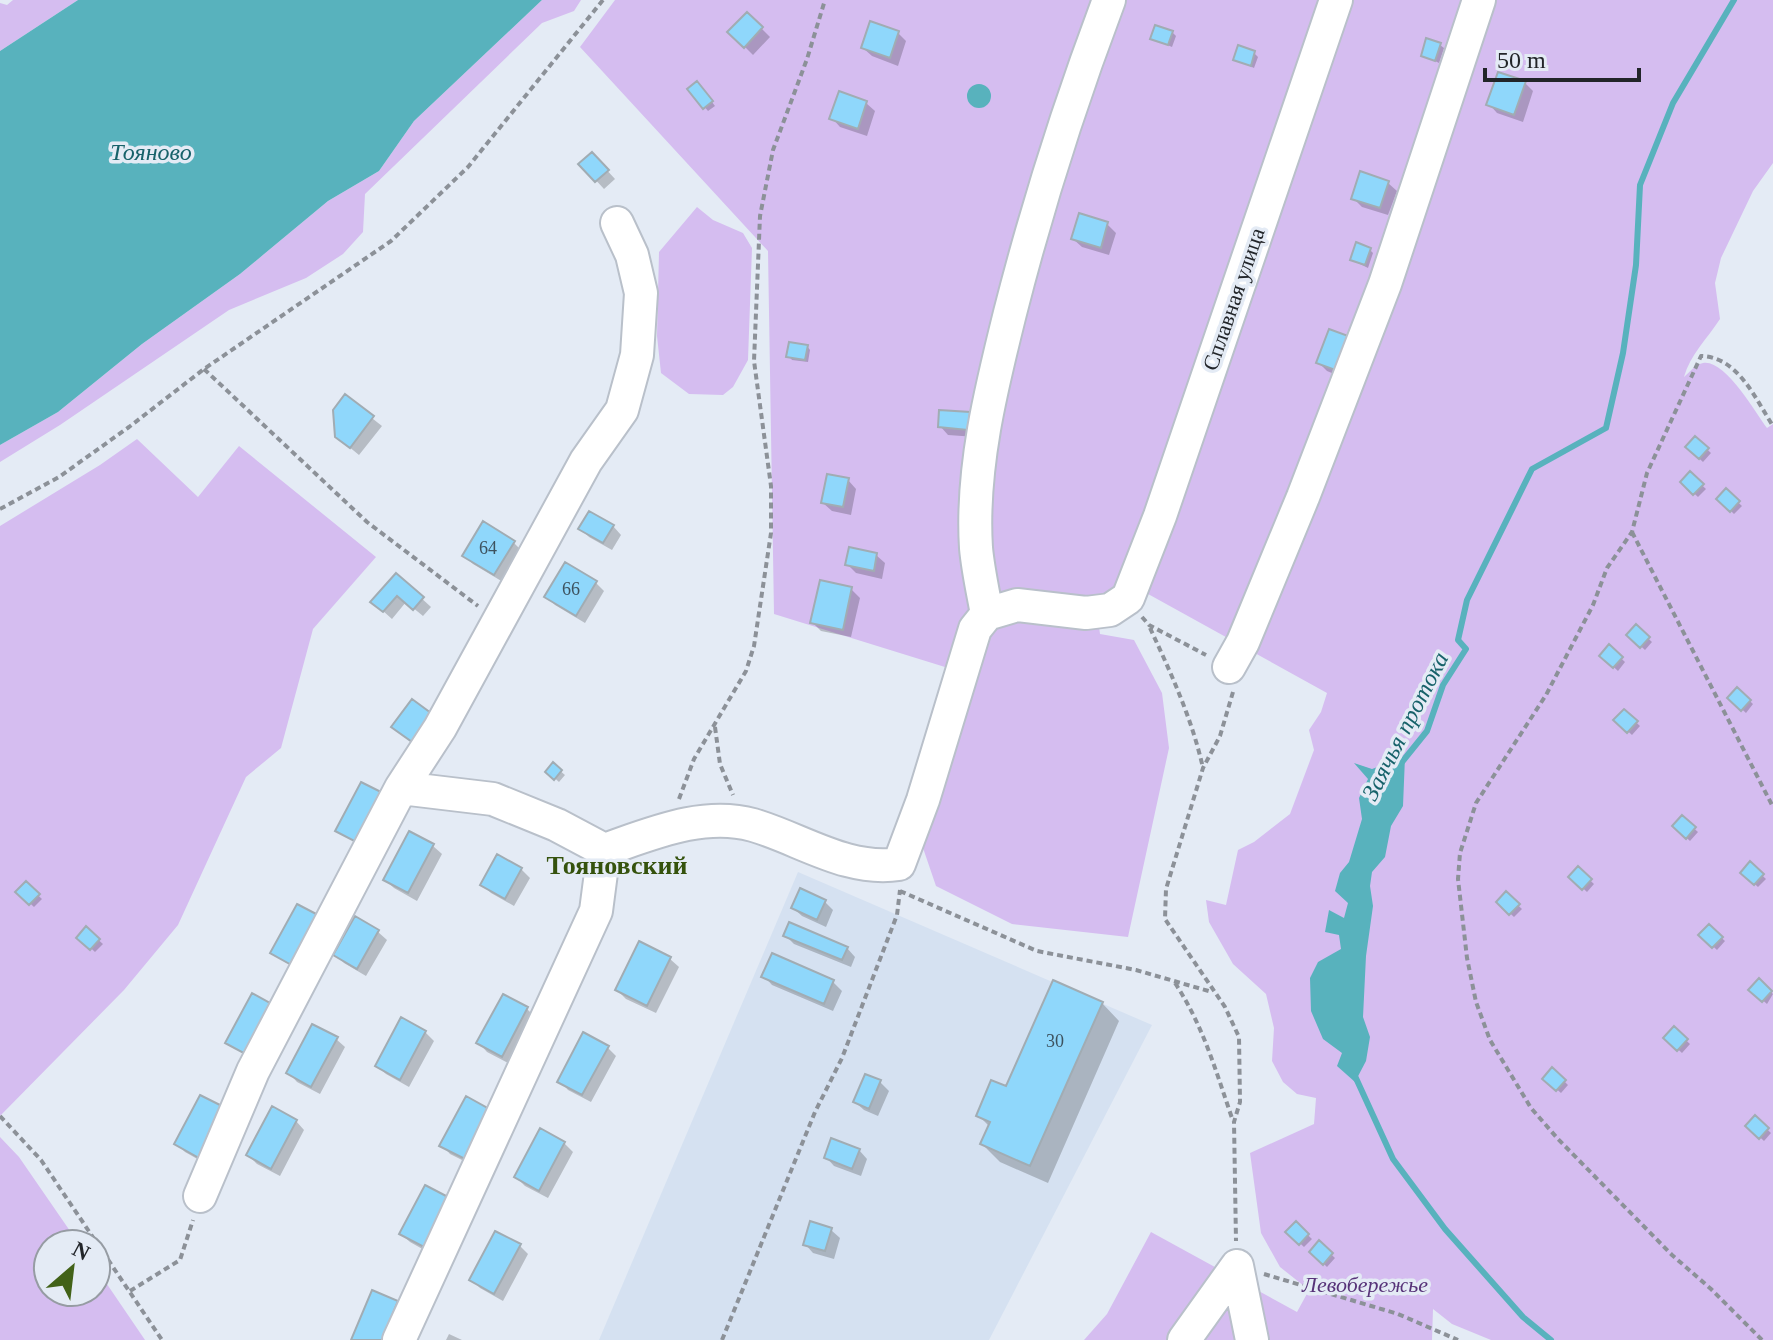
<svg xmlns="http://www.w3.org/2000/svg" width="1773" height="1340" font-family="Georgia,serif">
<style>
.built{fill:#d5e1f1}
.green{fill:#d5bdf0}
.water{fill:#58b2bd}
.shadow{fill:#0003}
.lines{fill:none;stroke-linecap:round;stroke-linejoin:round}
.stream{stroke:#58b2bd;stroke-width:6}
.building{fill:#8fd7fb;stroke:#a1acb3;stroke-width:2}
.minor-casing{stroke:#b9c0ca;stroke-width:36}
.path{stroke:#8c9198;stroke-width:4;stroke-dasharray:6 4;stroke-linecap:butt}
.minor{stroke:#fff;stroke-width:32}
.labels{text-anchor:middle;stroke-width:7;stroke-linejoin:round;paint-order:stroke}
.number-label{font-size:18px;fill:#3d525e}
.street-label{font-size:22px;fill:#222529;stroke:#e4ebf5}
.park-label{font-size:22px;font-style:italic;fill:#573379;stroke:#e4ebf5}
.water-label{font-size:24px;font-style:italic;fill:#17626a;stroke:#e4ebf5}
.quarter-label{font-size:26px;font-weight:bold;fill:#35520d;stroke:#e4ebf5}
</style>
<rect width="100%" height="100%" fill="#e4ebf5"/>
<path class="built" d="M798,872l354,153 -163,315h-390z"/>
<path class="green" d="M13,0h65l-78,51v-48l7,2z
M542,0h39l-7,11 -32,12 -177,171 -2,38 -20,22 -37,24 -77,32 -169,115 -60,37v-17l58,-33 84,-68 98,-70 88,-73 51,-30 35,-50z
M615,0h1158v163l-20,28 -32,67 -6,25 5,36c-13,20 -30,36 -36,58 6,-5 10,-12 19,-14 22,-4 52,49 64,65l6,-4v916h-282l-39,-16 -19,-15 -1,31h-348l23,-26 44,-82 146,80 12,-22 -29,-23 -19,-34 -11,-80 64,-29 2,-26 -19,-4 -14,-12 -11,-21 2,-33 -8,-34 -33,-30 -24,-42 -3,-22 20,5 12,-55 16,-8 36,-28 24,-64 -5,-20 12,-18 6,-19 -197,-109 -34,21 4,29 34,6 28,53 7,55 -41,189 -116,-13 -76,-38 -13,-38 51,-172 -200,-62 -6,-363 -188,-204z
M697,207l16,13 30,13 9,15 -4,112 -15,27 -10,8 -34,-1 -28,-21 -4,-37 2,-84z
M137,439l61,58 41,-51 137,111 -63,72 -32,119 -35,29 -68,148 -54,65 -124,126v-590l100,-61z
M0,1137l19,20 60,87h-31v48h48v-24l49,72h-145z"/>
<path class="water" d="M78,0h464l-128,121 -35,50 -51,30 -88,73 -98,70 -84,68 -58,33v-394z
M967 96a12 12 0 1 1 24 0a12 12 0 1 1-24 0Z
M1405,757l-2,49 -12,20 -6,31 -13,15 -2,14 3,20 -7,50 -3,61 7,20 -4,24 -11,21 -18,-16 5,-13 -19,-14 -12,-28 -1,-33 8,-16 23,-13 -2,-14 -14,-3 4,-22 15,8 4,-15 -13,-12 5,-18 9,-11 13,-43 -3,-21 9,-19 -14,-16 18,6z"/>
<path class="shadow" d="M747,14l23,23 -17,18 -23,-23z
M1172,32l4,4 -4,11 -19,-8z
M898,33l8,8 -8,25 -26,-10 -9,-8z
M1440,45l4,3 -5,15 -16,-8z
M1254,53l4,4 -4,11 -19,-9z
M1525,83l8,8 -10,31 -26,-9 -8,-9z
M701,88l14,18 -7,5 -18,-21z
M866,103l9,8 -8,25 -27,-9 -8,-9z
M592,154l23,25 -11,10 -23,-25z
M1388,183l9,8 -9,24 -26,-8 -9,-9z
M1107,224l9,9 -7,22 -27,-8 -9,-8z
M1369,249l4,4 -5,15 -16,-8z
M807,346l3,4 -2,12 -16,-2 -3,-4z
M1358,347l-12,32 -19,-8 -8,-8z
M345,397l37,29 -23,29 -22,-18z
M969,414l9,9 -2,14 -28,-2 -8,-9z
M1695,438l16,15 -8,9 -16,-15z
M1690,474l16,15 -8,8 -16,-15z
M848,480l8,9 -5,26 -19,-4 -9,-8z
M1726,491l16,15 -8,8 -15,-15z
M613,526l8,9 -9,15 -23,-13 -8,-8z
M513,542l9,9 -19,31 -30,-18 -8,-8z
M876,555l9,8 -3,16 -26,-6 -8,-8z
M396,575l35,32 -8,9 -17,-14 -14,17 -19,-17z
M596,583l8,8 -19,32 -30,-18 -8,-8z
M851,589l9,9 -9,39 -30,-6 -9,-9z
M1636,627l16,15 -7,8 -16,-15z
M1609,647l16,15 -7,9 -16,-15z
M1738,690l15,14 -7,9 -16,-15z
M1624,711l16,15 -8,9 -16,-15z
M553,765l12,10 -6,7 -11,-10z
M1682,818l16,14 -8,9 -16,-15z
M410,833l23,13 9,8 -25,47 -23,-13 -9,-8z
M1750,864l16,15 -8,8 -15,-14z
M521,869l9,9 -16,28 -23,-13 -9,-9z
M1578,869l16,15 -7,8 -16,-15z
M26,884l16,15 -8,8 -16,-15z
M1506,894l16,15 -8,8 -16,-15z
M825,902l8,8 -7,17 -24,-11 -9,-8z
M356,919l22,13 9,8 -21,36 -22,-13 -8,-9z
M1709,927l16,14 -8,9 -16,-15z
M86,929l17,15 -8,8 -16,-15z
M785,935l62,13 8,9 -4,10 -57,-23z
M640,944l30,15 9,8 -23,46 -30,-14 -9,-9z
M773,956l60,26 9,9 -9,20 -61,-26 -8,-9z
M1759,981l14,13 -6,10 -16,-14z
M1102,1003l17,18 -71,162 -48,-21 -18,-18 8,-17 -12,-12z
M527,1009l8,8 -25,47 -23,-12 -8,-9z
M1674,1029l16,15 -8,9 -16,-15z
M425,1032l9,9 -25,46 -23,-13 -9,-8z
M336,1039l9,8 -25,47 -23,-12 -8,-9z
M607,1047l9,9 -25,46 -23,-12 -8,-9z
M1553,1070l15,15 -7,8 -16,-14z
M866,1076l14,6 9,9 -11,25 -14,-6 -9,-8z
M225,1110l-17,55 -23,-13 -8,-8z
M490,1111l-16,55 -24,-12 -8,-9z
M1755,1118l16,15 -7,8 -16,-15z
M296,1121l8,9 -24,46 -23,-12 -9,-9z
M564,1143l9,9 -25,46 -23,-12 -9,-9z
M859,1150l8,9 -6,17 -27,-10 -8,-9z
M426,1187l7,68 -23,-13 -9,-8z
M1296,1224l16,15 -8,8 -16,-15z
M831,1230l9,8 -6,21 -21,-6 -8,-9z
M1319,1243l16,15 -8,9 -15,-15z
M520,1246l8,8 -25,47 -23,-13 -8,-8z
M449,1334l13,6h-16z"/>
<g class="lines">
<path class="stream" d="M1402,762l25,-31 16,-46 23,-36 -8,-9 9,-40 65,-131 74,-41 17,-75 13,-88 4,-80 33,-82 61,-103
M1355,1076l38,83 52,70 78,88 28,23"/>
</g>
<path class="building" d="M747,12l16,15 -19,21 -17,-16z
M870,21l29,10 -9,27 -29,-10z
M1155,25l18,6 -5,14 -18,-6z
M1426,38l15,5 -6,18 -14,-5z
M1238,45l17,6 -4,15 -18,-6z
M1498,72l28,9 -12,34 -28,-10z
M697,81l16,20 -10,8 -16,-20z
M839,91l28,10 -9,28 -29,-10z
M592,152l17,18 -14,12 -17,-18z
M1360,171l29,10 -9,27 -29,-9z
M1079,213l29,9 -7,26 -30,-9z
M1356,242l15,6 -6,17 -15,-5z
M1329,329l22,8 -13,34 -22,-8z
M789,342l19,3 -3,15 -19,-3z
M345,394l29,22 -24,32 -15,-11 -2,-27z
M939,410l31,2 -2,18 -30,-3z
M1695,436l14,12 -10,11 -14,-12z
M1690,471l14,13 -11,11 -13,-13z
M827,474l22,4 -6,29 -22,-4z
M1726,488l14,13 -10,11 -14,-13z
M589,511l25,14 -11,18 -25,-14z
M483,521l32,20 -21,34 -32,-19z
M849,547l28,6 -3,18 -29,-6z
M565,562l32,19 -21,35 -32,-19z
M396,573l28,24 -11,13 -16,-14 -14,16 -13,-10z
M820,580l32,7 -9,43 -33,-7z
M1636,624l14,13 -10,11 -14,-13z
M1609,644l14,13 -10,11 -14,-12z
M1737,687l14,13 -10,11 -14,-13z
M412,699l23,17 -20,28 -24,-17z
M1624,709l14,12 -11,12 -14,-13z
M553,762l9,8 -8,10 -9,-8z
M361,782l26,13 -27,49 -25,-13z
M1682,815l14,12 -10,12 -14,-13z
M409,831l25,13 -26,49 -25,-13z
M497,854l25,14 -17,31 -25,-14z
M1750,861l14,13 -10,11 -14,-12z
M1578,866l14,13 -10,11 -14,-13z
M26,881l14,13 -11,11 -14,-13z
M800,888l26,12 -9,20 -26,-12z
M1506,891l14,13 -11,11 -13,-13z
M297,904l25,13 -27,50 -25,-14z
M355,916l24,14 -22,39 -24,-14z
M789,922l59,25 -6,13 -59,-24z
M1709,924l14,13 -11,11 -14,-13z
M86,926l14,13 -10,11 -14,-12z
M639,941l32,16 -24,49 -32,-16z
M772,953l62,27 -10,24 -63,-27z
M1759,978l13,13 -10,11 -14,-12z
M1053,980l50,22 -73,164 -50,-22 10,-22 -14,-6 15,-36 15,6z
M252,993l25,14 -26,50 -26,-14z
M503,994l25,13 -26,50 -26,-14z
M401,1017l25,14 -26,49 -25,-14z
M312,1024l26,13 -27,50 -25,-14z
M1674,1026l14,13 -11,12 -14,-13z
M583,1032l26,14 -27,49 -25,-13z
M1552,1067l14,13 -10,11 -14,-12z
M865,1074l16,6 -12,29 -16,-7z
M200,1095l26,13 -27,50 -25,-14z
M466,1096l25,14 -26,49 -26,-13z
M272,1106l25,14 -26,49 -25,-14z
M1755,1115l14,13 -10,11 -14,-13z
M540,1128l25,14 -26,49 -25,-14z
M831,1138l29,11 -8,20 -28,-11z
M425,1185l25,13 -26,49 -25,-13z
M810,1221l22,7 -7,23 -22,-6z
M1296,1221l13,13 -10,11 -14,-13z
M495,1231l26,13 -27,50 -25,-14z
M1319,1240l14,13 -10,12 -14,-13z
M372,1290l26,11 -16,39h-31z"/>
<g class="lines">
<defs>
<path id="minor" d="M987,614c-4,-22 -9,-44 -11,-66 -5,-79 15,-159 34,-235 27,-106 60,-210 99,-313
M1229,667l14,-25 60,-145 82,-213 94,-284
M401,788l39,-60 146,-267 36,-51 15,-55 4,-62 -9,-38 -15,-32
M200,1196l53,-125 148,-283 92,11 64,26 47,25c47,-16 99,-39 149,-25 48,14 94,47 146,39l24,-64 52,-171 12,-15 30,-9 69,8 24,-3 18,-12 32,-82 176,-516
M1237,1266l15,74
M399,1340l197,-429 8,-61
M1184,1340l53,-74"/>
</defs>
<use href="#minor" class="minor-casing"/>
<path class="path" d="M204,369l163,153 111,84
M0,509l59,-32 70,-50 75,-58 187,-128 77,-74 135,-167
M1632,532l141,275
M1142,617l7,8 57,30
M1150,628c21,45 42,91 53,140
M1233,692l-13,44 -17,32 -37,121 -1,30 60,88 14,30 1,65 -6,20 2,119
M715,727l5,37 13,31
M679,799l15,-40 52,-88 8,-25 17,-113v-47l-17,-125 6,-145 13,-66 34,-91 18,-59
M900,891l137,60 99,19 76,22
M1175,983c29,44 41,89 58,138
M0,1116l41,44 121,180
M1264,1274l134,40 60,26
M130,1291l50,-31 13,-40
M722,1340l93,-228 27,-54 55,-143 3,-25
M1762,1340l-51,-51 -39,-34 -114,-116 -27,-31 -41,-68 -14,-38 -9,-44 -9,-79 2,-26 16,-50 70,-108 47,-90 14,-37 25,-36 15,-59 54,-117c37,1 54,42 72,70"/>
<use href="#minor" class="minor"/>
</g>
<g class="labels">
<g class="number-label">
<text x="488" y="554">64</text>
<text x="571" y="595">66</text>
<text x="1055" y="1047">30</text>
</g>
<g class="street-label">
<text transform="translate(1233 299) rotate(-71)" y="8">Сплавная улица</text>
</g>
<g class="park-label">
<text x="1365" y="1292">Левобережье</text>
</g>
<g class="water-label">
<text x="151" y="160">Тояново</text>
<text transform="translate(1405 726) rotate(-63)" y="8">Заячья протока</text>
</g>
<g class="quarter-label">
<text x="617" y="874">Тояновский</text>
</g>
</g>
<g transform="translate(72 1268) rotate(28)"><circle r="38" fill="#e4ebf5" stroke="#969ca3" stroke-width="2"/>
<path d="M0-6L14 30L0 20L-14 30Z" fill="#426218"/>
<text y="-12" font-size="22" font-weight="bold" text-anchor="middle" fill="#222529">N</text>
</g>
<path d="M1485 68v12h154v-12" fill="none" stroke="#222529" stroke-width="4"/>
<text x="1497" y="68" font-size="24" fill="#222529" stroke="#e4ebf5" stroke-width="6" paint-order="stroke">50 m</text>
</svg>
